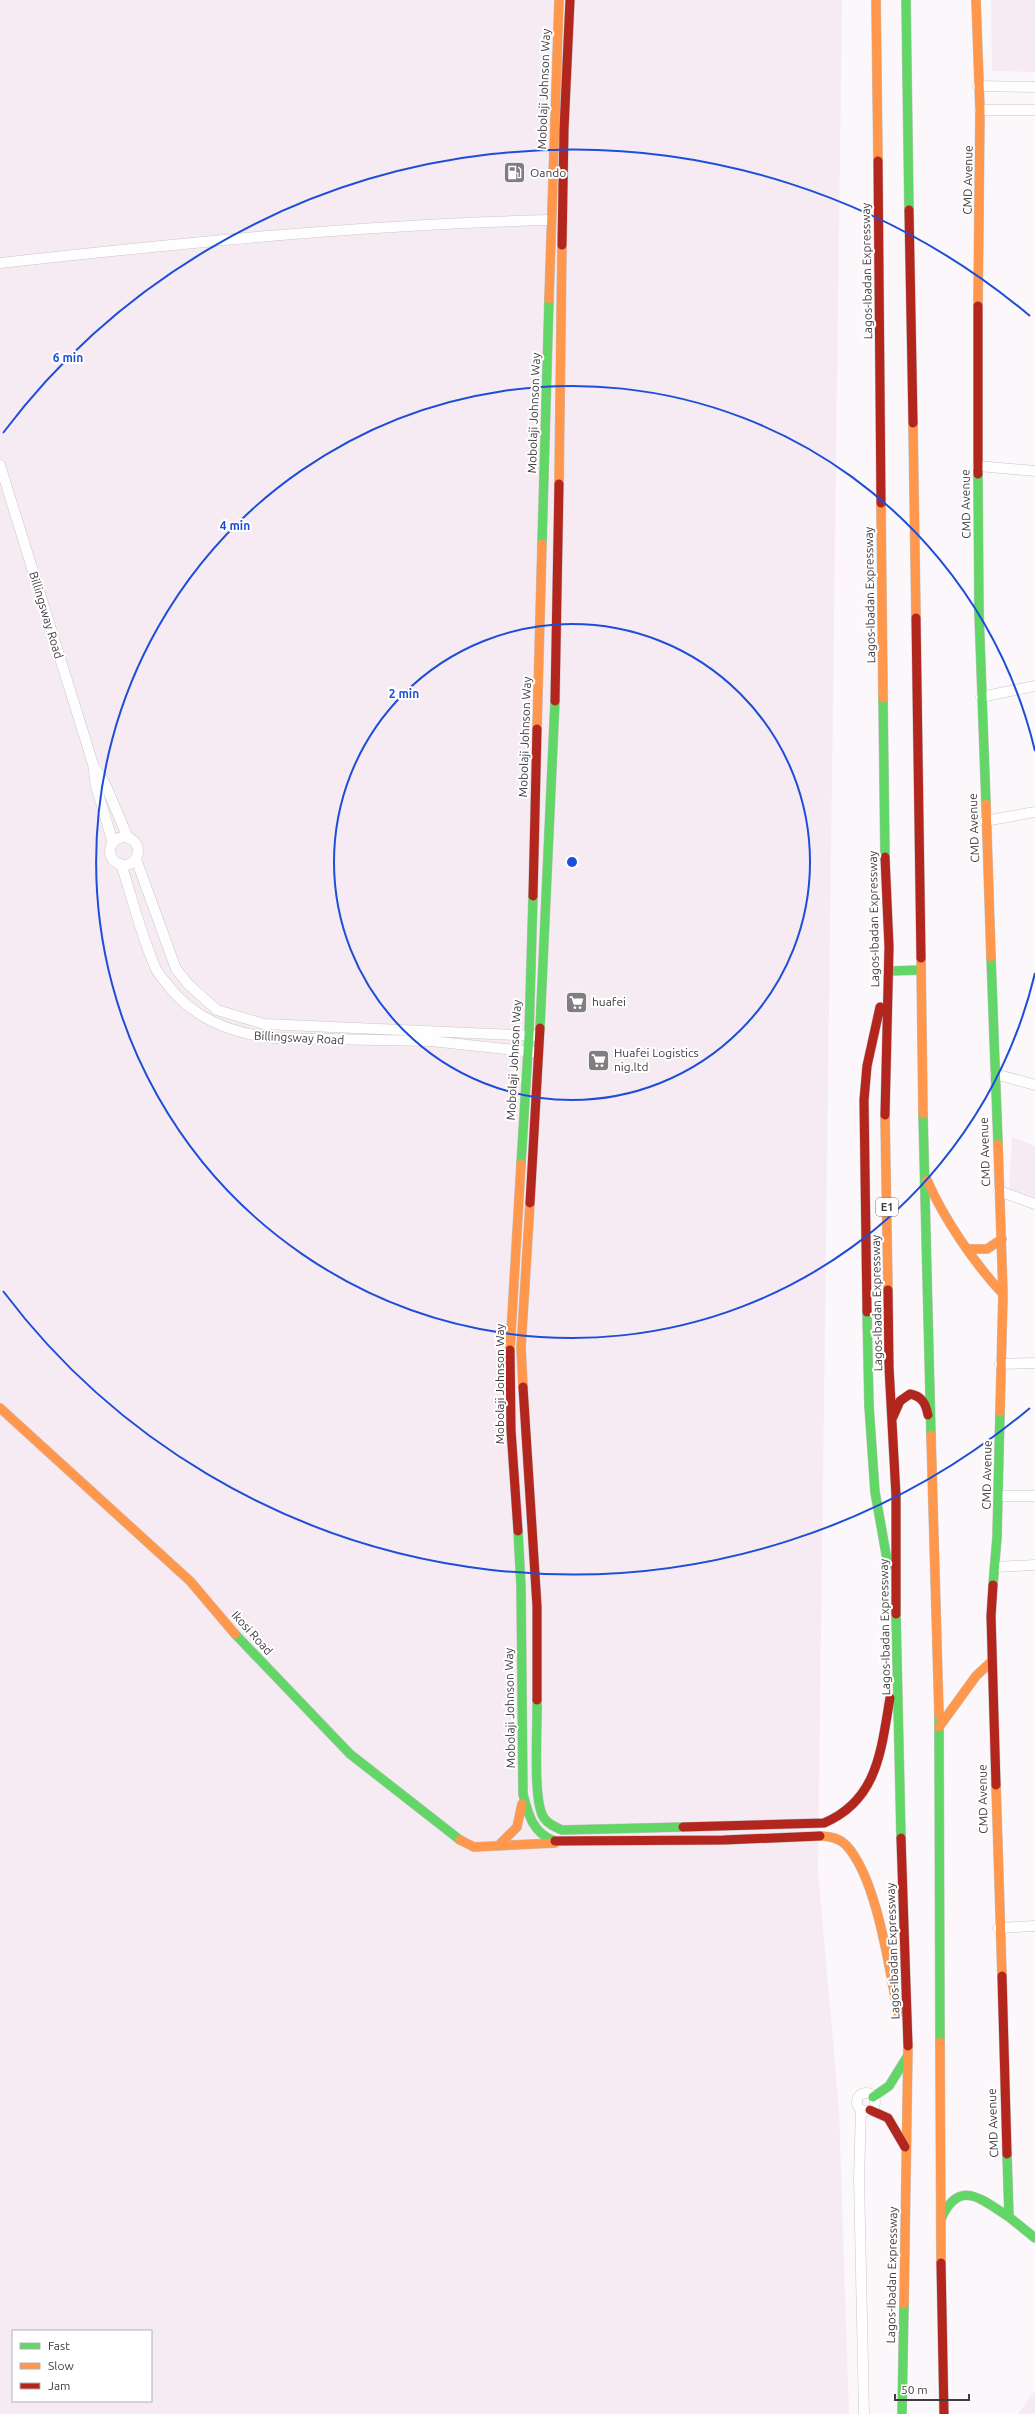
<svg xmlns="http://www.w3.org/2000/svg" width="1035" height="2414" font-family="Ubuntu,sans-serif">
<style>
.built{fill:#f7ebf3;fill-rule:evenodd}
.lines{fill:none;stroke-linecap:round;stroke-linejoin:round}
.street-casing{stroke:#c9c6c8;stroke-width:11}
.fast-casing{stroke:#c9c6c8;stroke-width:10}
.slow-casing{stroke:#c9c6c8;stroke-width:10}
.jam-casing{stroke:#c9c6c8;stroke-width:10}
.street{stroke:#fffefe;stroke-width:10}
.fast{stroke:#63d668;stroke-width:9}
.slow{stroke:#ff974d;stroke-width:9}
.jam{stroke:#b3261e;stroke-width:9}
.ring{fill:none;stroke:#1d4ed8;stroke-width:2}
.labels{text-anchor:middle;stroke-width:4;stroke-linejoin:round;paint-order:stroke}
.shield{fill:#fff;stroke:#797678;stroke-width:1}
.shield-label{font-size:11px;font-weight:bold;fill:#403b3e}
.street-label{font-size:12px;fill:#403b3e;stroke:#fff}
.poi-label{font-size:12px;fill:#403b3e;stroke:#fff;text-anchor:start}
.centre{fill:#1d4ed8;stroke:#fff;stroke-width:2}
.ring-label{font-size:12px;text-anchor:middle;font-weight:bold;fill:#1d4ed8;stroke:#fff;stroke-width:4;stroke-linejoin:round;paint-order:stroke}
</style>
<rect width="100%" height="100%" fill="#fcf7fa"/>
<path class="built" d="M0,0h842l-24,1870 21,239 10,305h-849zM13,2331h138v70h-138z
M991,0h44v72l-43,-1z
M1012,1137l23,9v56l-26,-10z
M1035,2391v23h-17l10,-14z"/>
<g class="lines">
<defs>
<path id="street" d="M978,86l57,1
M980,110h55
M0,263c183,-20 366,-39 551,-43
M0,465l93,299 3,22 17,57
M978,466l57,5
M981,697l54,-11
M96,769l10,17 22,52
M985,821l50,-9
M110 851a14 14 0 1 1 28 0a14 14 0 1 1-28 0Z
M136,859l40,110 13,16 28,25 47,14 272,12
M121,864c11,33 21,75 35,105 3,6 7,10 11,15 26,35 64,49 106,54l158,3 102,11
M995,1074l40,11
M999,1191l36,13
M1000,1364l35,-1
M998,1496h37
M995,1567l40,-2
M998,1928l37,-2
M857 2102a9 9 0 1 1 18 0a9 9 0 1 1-18 0Z
M861,2109l-2,69 5,236"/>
<path id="fast" d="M906,0l3,210
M978,474l1,139 7,191
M542,544l7,-245
M883,698l2,159
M991,957l7,187
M889,971l32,-1
M540,1028l15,-327
M923,1114l8,321
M521,1164l8,-129 4,-139
M867,1312l2,94 6,86 13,73
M518,1531l3,55 2,208c5,20 10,40 32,47
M993,1585l4,-48 3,-125
M896,1614l5,224
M235,1634l115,120 110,86
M537,1700c1,24 -5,101 7,118 4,6 11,9 18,12l121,-3
M939,1715l1,327
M873,2097l16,-11 18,-29
M1007,2154l2,63 26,21
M941,2219c18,-41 40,-20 68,-2
M902,2414l2,-110"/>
<path id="slow" d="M876,0l2,161
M976,0l4,110 -2,196
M549,299l10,-299
M913,423l3,195
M559,484l3,-239
M881,503l2,195
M537,729l5,-185
M986,804l5,153
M921,958l2,156
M885,1115l3,175
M998,1144l5,150 -3,118
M927,1180c17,39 47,83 76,114
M969,1249h18l15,-10
M510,1350l11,-186
M523,1387l-2,-39 9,-145
M0,1408l190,173 45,53
M931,1435l8,280
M939,1727l37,-51 16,-15
M996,1785l6,191
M820,1836c9,0 19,2 26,9 31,33 43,123 52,168
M460,1840l14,7 81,-4
M500,1844l17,-17 5,-23
M940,2042l1,221
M904,2304l4,-258"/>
<path id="jam" d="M878,161l3,342
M909,210l4,213
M562,245l2,-116 6,-129
M978,306v168
M916,618l5,340
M555,701l4,-217
M885,857l4,90 -4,168
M533,896l4,-167
M530,1203l10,-175
M888,1290l1,77 7,129v118
M867,1312l-3,-212 3,-34 13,-59
M510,1350l1,80 7,101
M523,1387l14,219v94
M893,1417l7,-16 10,-7c12,2 16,10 18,21
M993,1585l-2,31 5,169
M824,1823c54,-23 57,-73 66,-125
M683,1827l141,-4
M901,1838l7,208
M555,1841l169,-1 96,-4
M1002,1976l5,178
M870,2110l18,8 17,29
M941,2263l3,151"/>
</defs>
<use href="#street" class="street-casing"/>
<use href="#fast" class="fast-casing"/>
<use href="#slow" class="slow-casing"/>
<use href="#jam" class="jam-casing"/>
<use href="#street" class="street"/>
<use href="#fast" class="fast"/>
<use href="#slow" class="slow"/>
<use href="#jam" class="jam"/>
</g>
<g class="ring">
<circle cx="572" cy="862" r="238"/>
<path d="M1035 973A476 476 0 1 1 1035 751"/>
<path d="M1030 1408A713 713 0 0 1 3 1291M3 433A713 713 0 0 1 1030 316"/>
</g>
<defs>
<symbol id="fuel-square" viewBox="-11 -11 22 22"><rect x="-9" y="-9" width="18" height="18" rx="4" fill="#827d80" stroke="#fff"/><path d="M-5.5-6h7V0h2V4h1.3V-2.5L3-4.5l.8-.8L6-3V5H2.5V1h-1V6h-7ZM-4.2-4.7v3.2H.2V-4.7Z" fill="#fff"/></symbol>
<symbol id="supermarket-square" viewBox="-11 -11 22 22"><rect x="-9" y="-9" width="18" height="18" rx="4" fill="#827d80" stroke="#fff"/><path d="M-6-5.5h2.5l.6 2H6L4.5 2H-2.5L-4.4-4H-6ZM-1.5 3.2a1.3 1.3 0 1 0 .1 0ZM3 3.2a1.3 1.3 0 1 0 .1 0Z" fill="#fff"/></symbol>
</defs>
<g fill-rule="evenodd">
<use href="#fuel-square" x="502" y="160" width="25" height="25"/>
<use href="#supermarket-square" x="564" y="990" width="25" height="25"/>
<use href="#supermarket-square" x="586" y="1048" width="25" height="25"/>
</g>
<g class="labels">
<rect class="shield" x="876" y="1198" width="22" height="18" rx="3"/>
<g class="shield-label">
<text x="887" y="1211">E1</text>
</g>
<g class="street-label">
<text transform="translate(544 89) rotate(-88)" y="4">Mobolaji Johnson Way</text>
<text transform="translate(968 180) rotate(-89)" y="4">CMD Avenue</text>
<text transform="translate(867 271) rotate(-91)" y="4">Lagos-Ibadan Expressway</text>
<text transform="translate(534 413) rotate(-88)" y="4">Mobolaji Johnson Way</text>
<text transform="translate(966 504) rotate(-91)" y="4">CMD Avenue</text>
<text transform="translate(870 595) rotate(-91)" y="4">Lagos-Ibadan Expressway</text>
<text transform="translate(46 615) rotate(73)" y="4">Billingsway Road</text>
<text transform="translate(525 737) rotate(-88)" y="4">Mobolaji Johnson Way</text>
<text transform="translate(974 828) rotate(-92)" y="4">CMD Avenue</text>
<text transform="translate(874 919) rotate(-91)" y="4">Lagos-Ibadan Expressway</text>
<text transform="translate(299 1038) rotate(3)" y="4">Billingsway Road</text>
<text transform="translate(514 1060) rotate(-87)" y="4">Mobolaji Johnson Way</text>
<text transform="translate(985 1152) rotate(-92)" y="4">CMD Avenue</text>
<text transform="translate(877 1303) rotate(-91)" y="4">Lagos-Ibadan Expressway</text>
<text transform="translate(500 1384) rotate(-90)" y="4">Mobolaji Johnson Way</text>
<text transform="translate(987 1475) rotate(-89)" y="4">CMD Avenue</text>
<text transform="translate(885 1627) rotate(-91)" y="4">Lagos-Ibadan Expressway</text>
<text transform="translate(252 1633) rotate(48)" y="4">Ikosi Road</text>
<text transform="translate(510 1708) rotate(-91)" y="4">Mobolaji Johnson Way</text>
<text transform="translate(983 1799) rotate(-91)" y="4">CMD Avenue</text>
<text transform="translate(893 1951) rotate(-92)" y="4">Lagos-Ibadan Expressway</text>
<text transform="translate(993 2123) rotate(-92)" y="4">CMD Avenue</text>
<text transform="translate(892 2275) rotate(-89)" y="4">Lagos-Ibadan Expressway</text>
</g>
<g class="poi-label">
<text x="530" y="177">Oando</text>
<text x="592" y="1006">huafei</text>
<text x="614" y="1057">Huafei Logistics<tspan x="614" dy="14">nig.ltd</tspan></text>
</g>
</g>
<circle cx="572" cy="862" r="6" class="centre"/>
<g class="ring-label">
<text x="68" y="362">6 min</text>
<text x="235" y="530">4 min</text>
<text x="404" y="698">2 min</text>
</g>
<rect x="12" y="2330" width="140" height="72" fill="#ffffff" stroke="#b3b1b2"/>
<rect x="20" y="2343" width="20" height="6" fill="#63d668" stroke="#b3b1b2"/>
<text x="48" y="2350" font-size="12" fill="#403b3e">Fast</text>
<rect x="20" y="2363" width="20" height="6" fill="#ff974d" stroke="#b3b1b2"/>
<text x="48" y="2370" font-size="12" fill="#403b3e">Slow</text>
<rect x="20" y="2383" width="20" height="6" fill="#b3261e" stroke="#b3b1b2"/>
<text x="48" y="2390" font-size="12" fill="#403b3e">Jam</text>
<path d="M895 2394v6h74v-6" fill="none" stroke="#403b3e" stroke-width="2"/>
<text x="901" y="2394" font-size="12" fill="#403b3e" stroke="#ffffff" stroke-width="3" paint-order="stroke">50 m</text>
</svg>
